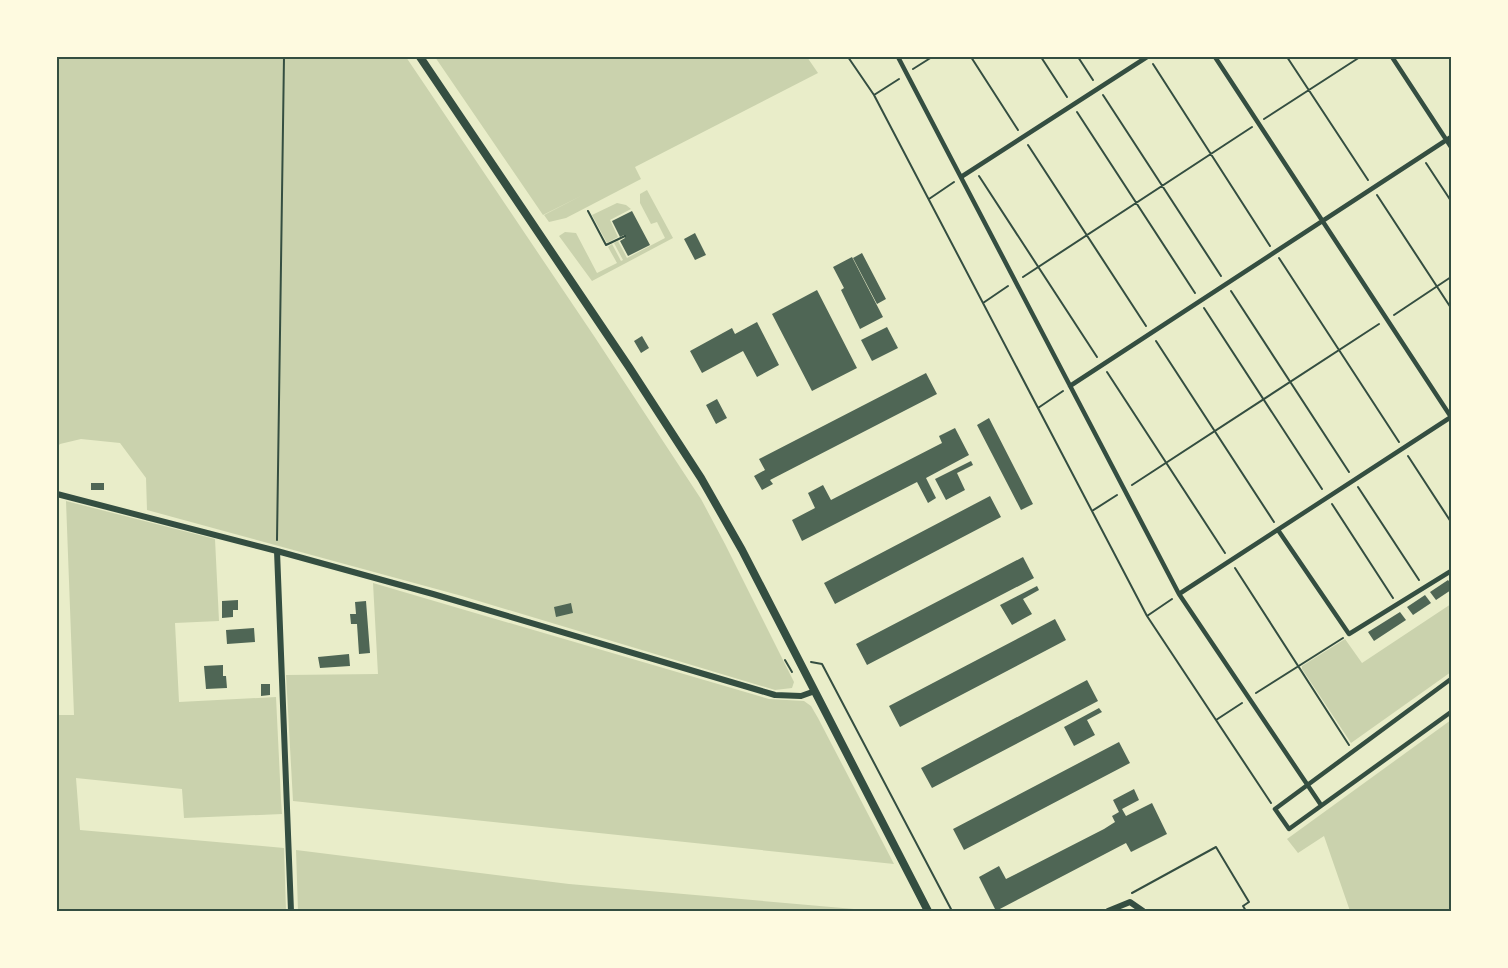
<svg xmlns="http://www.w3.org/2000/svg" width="1508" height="968" font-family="Montserrat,sans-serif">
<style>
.green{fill:#cad2ad}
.building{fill:#4f6655}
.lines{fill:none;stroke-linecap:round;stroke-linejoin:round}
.path{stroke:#344e41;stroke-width:2}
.pedestrian{stroke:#344e41;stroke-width:4.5}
.minor{stroke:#344e41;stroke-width:6}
.tertiary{stroke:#344e41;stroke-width:8}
.neatline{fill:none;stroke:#344e41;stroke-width:2}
</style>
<rect width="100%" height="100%" fill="#e9edc9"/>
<path class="green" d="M57,57h349l188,279 107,163 24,45 69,138 -2,6 -17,2 -313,-94 -315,-86 -1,-32 -26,-35 -39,-4 -21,5 -3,3z
M435,57h372l11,16 -183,94 6,12 -75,39 -17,4 -5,-7 37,-19 -38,19z
M647,190l26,48 -81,43 -33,-45 6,-4 11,1 21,40 20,-10 -9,-16 4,-3 9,17 2,-1 -9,-17 4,-2 9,17 38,-20 -8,-16 -6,2 -11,-21v-9z
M617,203l9,2 5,4 -21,11 8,17 -11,6 -15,-28z
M66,501l149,38 4,82 -44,2 4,79 97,-5 5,103 1,14 -98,4 -2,-29 -106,-11 4,52 204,18 2,63h-229v-196h17z
M373,583l396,116 35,2 7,5 7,12 76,146 -601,-63 -7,-126 92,-1z
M1451,604v68l-100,71 -49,-74v-3l43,-27 17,24z
M1451,720v191h-101l-26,-75 -26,17 -11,-14z
M296,850l273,34 308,27h-579z"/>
<path class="building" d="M632,211l18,34 -22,11 -8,-15 5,-3 -1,-3 -4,2 -8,-16z
M695,233l11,22 -11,5 -11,-21z
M862,253l24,46 -9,5 -24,-46z
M852,257l31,60 -23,12 -19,-39 3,-2 -11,-21z
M817,290l40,78 -45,23 -40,-77z
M757,322l22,43 -22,12 -14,-26 -41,22 -12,-22 42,-23 3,6z
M887,327l11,21 -26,13 -11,-21z
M642,336l7,12 -8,5 -7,-12z
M926,373l11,21 -167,86 3,4 -11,6 -8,-14 11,-6 -6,-11z
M717,399l10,19 -11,6 -10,-19z
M989,418l44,86 -12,6 -44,-85z
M955,428l14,27 -43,23 10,20 -8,5 -11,-21 -115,59 -10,-21 23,-12 -7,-15 15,-8 8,15 111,-57 -3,-7z
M971,461l2,4 -16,8 8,17 -19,10 -11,-21z
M91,483h13v7h-13z
M990,496l11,21 -166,87 -11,-21z
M1023,557l11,21 -167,87 -11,-21z
M1448,580l3,4v6l-15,10 -6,-8z
M1037,586l2,4 -16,9 9,15 -20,11 -12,-20z
M1425,595l6,8 -18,12 -6,-8z
M238,600v10h-5v7l-11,1v-17z
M366,601l4,52 -11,1 -2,-30h-6l-1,-10h6l-1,-12z
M571,603l2,10 -17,4 -2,-10z
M1400,612l6,8 -32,21 -6,-9z
M1055,619l11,21 -166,87 -11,-21z
M254,628l1,14 -28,2 -1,-14z
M349,654l1,12 -30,2 -2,-11z
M223,665v11h3l1,12 -21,1 -2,-23z
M1087,680l11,21 -166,87 -11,-20z
M261,684h9v11l-9,1z
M1099,708l3,4 -15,8 8,15 -21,11 -10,-19z
M1119,742l11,21 -166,87 -11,-21z
M1134,789l5,11 -17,9 4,7 26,-13 15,31 -36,18 -5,-9 -130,68 -17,-34 20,-11 7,13 98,-50 11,-7 -3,-6 7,-4 -6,-12z"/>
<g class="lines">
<path class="path" d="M848,57l26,38 273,521 124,187
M971,57l47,73
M1041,57l26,40
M1078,57l15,23
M1287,57l81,123
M1153,64l117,182
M913,69l19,-12
M874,95l25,-16
M1103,95l118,181
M1077,112l118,181
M1264,119l96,-62
M1028,145l118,181
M1426,163l25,38
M979,176l118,181
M1377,195l74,113
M929,199l25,-17
M588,211l18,34 19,-9
M1279,258l120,184
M1023,277l229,-150
M1231,291l118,181
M983,303l25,-17
M1204,308l118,181
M1394,315l57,-38
M1156,341l118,181
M1107,372l118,181
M1038,408l25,-17
M1408,456l43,66
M1132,485l247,-161
M1358,487l61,93
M1332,504l61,94
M1092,511l25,-16
M277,540l7,-483
M1235,568l114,177
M1147,616l25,-17
M785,660l7,12
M811,662l11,2 130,247
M1256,693l87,-55
M1216,720l26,-17
M1132,893l84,-46 33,55 -6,4 3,5
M1336,911h2"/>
<path class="pedestrian" d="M898,57l281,537 142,211
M1215,57l236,360
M1392,57l59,90
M961,177l186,-120
M1070,386l381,-249
M1278,530l71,104 102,-63
M1179,594l272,-177
M1451,679l-176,130 14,20 162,-117"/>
<path class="minor" d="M57,494l220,57 156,43 342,101 26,1 14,-5
M277,551l14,360
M1108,911l22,-9 13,9"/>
<path class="tertiary" d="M420,57l209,310 72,111 41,72 186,361"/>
</g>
<rect width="1508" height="968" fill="none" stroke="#fefae0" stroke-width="117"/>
<rect x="58" y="58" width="1392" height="852" class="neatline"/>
</svg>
